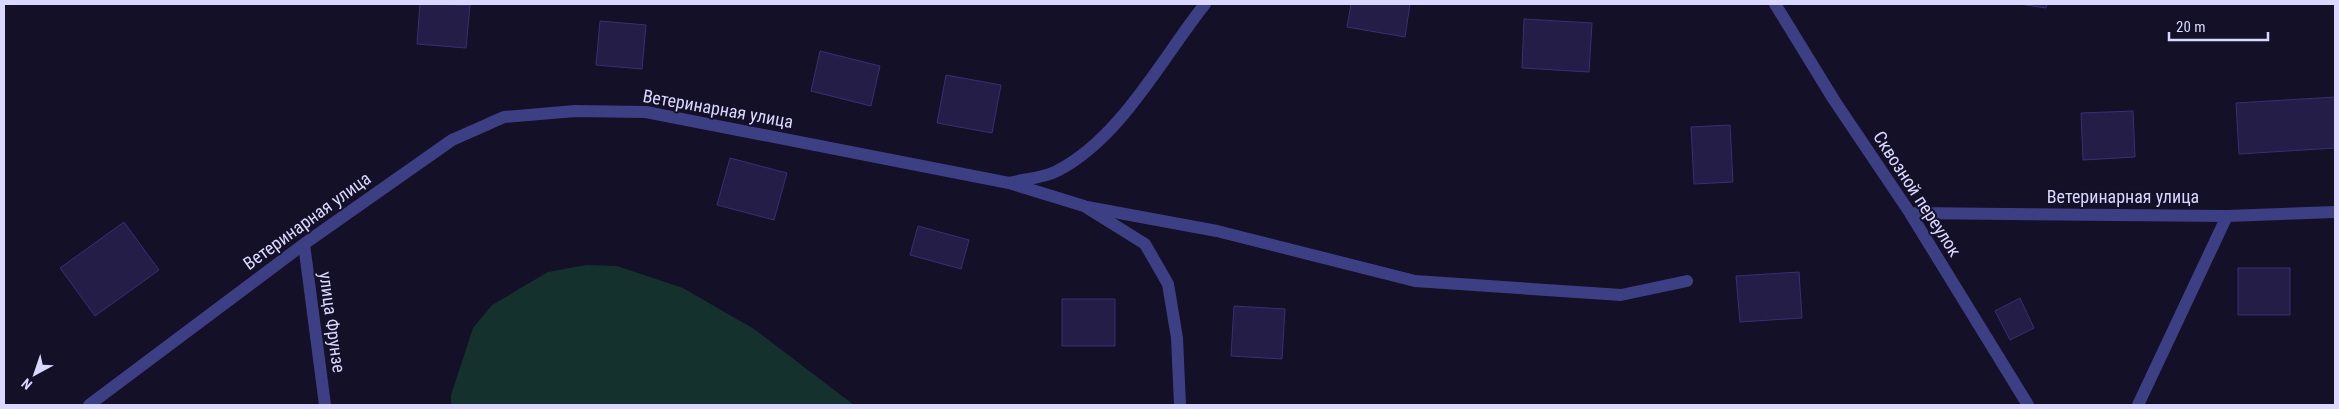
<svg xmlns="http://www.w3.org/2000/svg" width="2339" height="409" font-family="'Roboto Condensed',sans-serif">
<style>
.green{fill:#14312e}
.building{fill:#231d48;stroke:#383073}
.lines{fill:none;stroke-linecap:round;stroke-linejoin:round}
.lane{stroke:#3d3f85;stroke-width:12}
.street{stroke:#3d3f85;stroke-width:12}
.labels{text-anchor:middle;stroke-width:4;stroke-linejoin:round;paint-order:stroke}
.street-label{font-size:18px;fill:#dad8fe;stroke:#131027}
</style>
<rect width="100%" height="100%" fill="#131027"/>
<path class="green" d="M586,265l31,1 66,22 71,41 100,76h-403v-10l22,-67 19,-23 56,-33z"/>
<path class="building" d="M420,4l50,1 -4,43 -49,-4z
M1351,4h59l-5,33 -58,-10z
M2020,4h27l-1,4z
M1524,19l68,4 -3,49 -67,-4z
M600,21l46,4 -4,44 -46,-4z
M820,51l60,15 -9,40 -60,-15z
M946,75l55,10 -9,48 -55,-10z
M2335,97v51l-96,6 -3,-51z
M2133,111l2,46 -52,3 -2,-47z
M1730,125l3,57 -39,2 -3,-57z
M730,158l57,15 -13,47 -57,-15z
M124,222l35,48 -64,46 -35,-48z
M918,226l51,14 -8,29 -51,-14z
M2238,268h52v47h-52z
M1799,272l3,46 -62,4 -4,-46z
M2020,298l14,30 -24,12 -15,-29z
M1062,299h53v47h-53z
M1234,306l51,3 -3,50 -51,-3z"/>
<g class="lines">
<path class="lane" d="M1087,207l130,24 198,50 206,14 66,-14
M2138,405l89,-189"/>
<path class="street" d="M1775,4l59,96 76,113 118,192
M1009,183c15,-4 35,-5 48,-12 64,-33 105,-113 148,-167
M1910,213l317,3 108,-4
M304,244l21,161
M89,405l215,-161 148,-104 52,-23 71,-6 71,1 363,71 75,23 61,38 23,40 9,54 3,67"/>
</g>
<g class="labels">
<g class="street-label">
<text transform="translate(718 109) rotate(10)" y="6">Ветеринарная улица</text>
<text transform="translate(1917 194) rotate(57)" y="6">Сквозной переулок</text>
<text x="2123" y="203">Ветеринарная улица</text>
<text transform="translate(307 221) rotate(-36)" y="6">Ветеринарная улица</text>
<text transform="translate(332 322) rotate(82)" y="6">улица Фрунзе</text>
</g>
</g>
<rect width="2339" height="409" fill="none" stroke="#dad8fe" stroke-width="10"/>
<g transform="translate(35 374) rotate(220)" stroke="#131027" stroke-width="4" paint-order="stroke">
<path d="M0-4L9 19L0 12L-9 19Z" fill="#dad8fe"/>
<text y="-8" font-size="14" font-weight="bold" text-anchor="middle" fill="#dad8fe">N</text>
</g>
<path d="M2169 32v8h99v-8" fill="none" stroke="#dad8fe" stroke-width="2.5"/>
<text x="2176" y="32" font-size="15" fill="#dad8fe" stroke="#131027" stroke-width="4" paint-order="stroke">20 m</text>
</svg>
